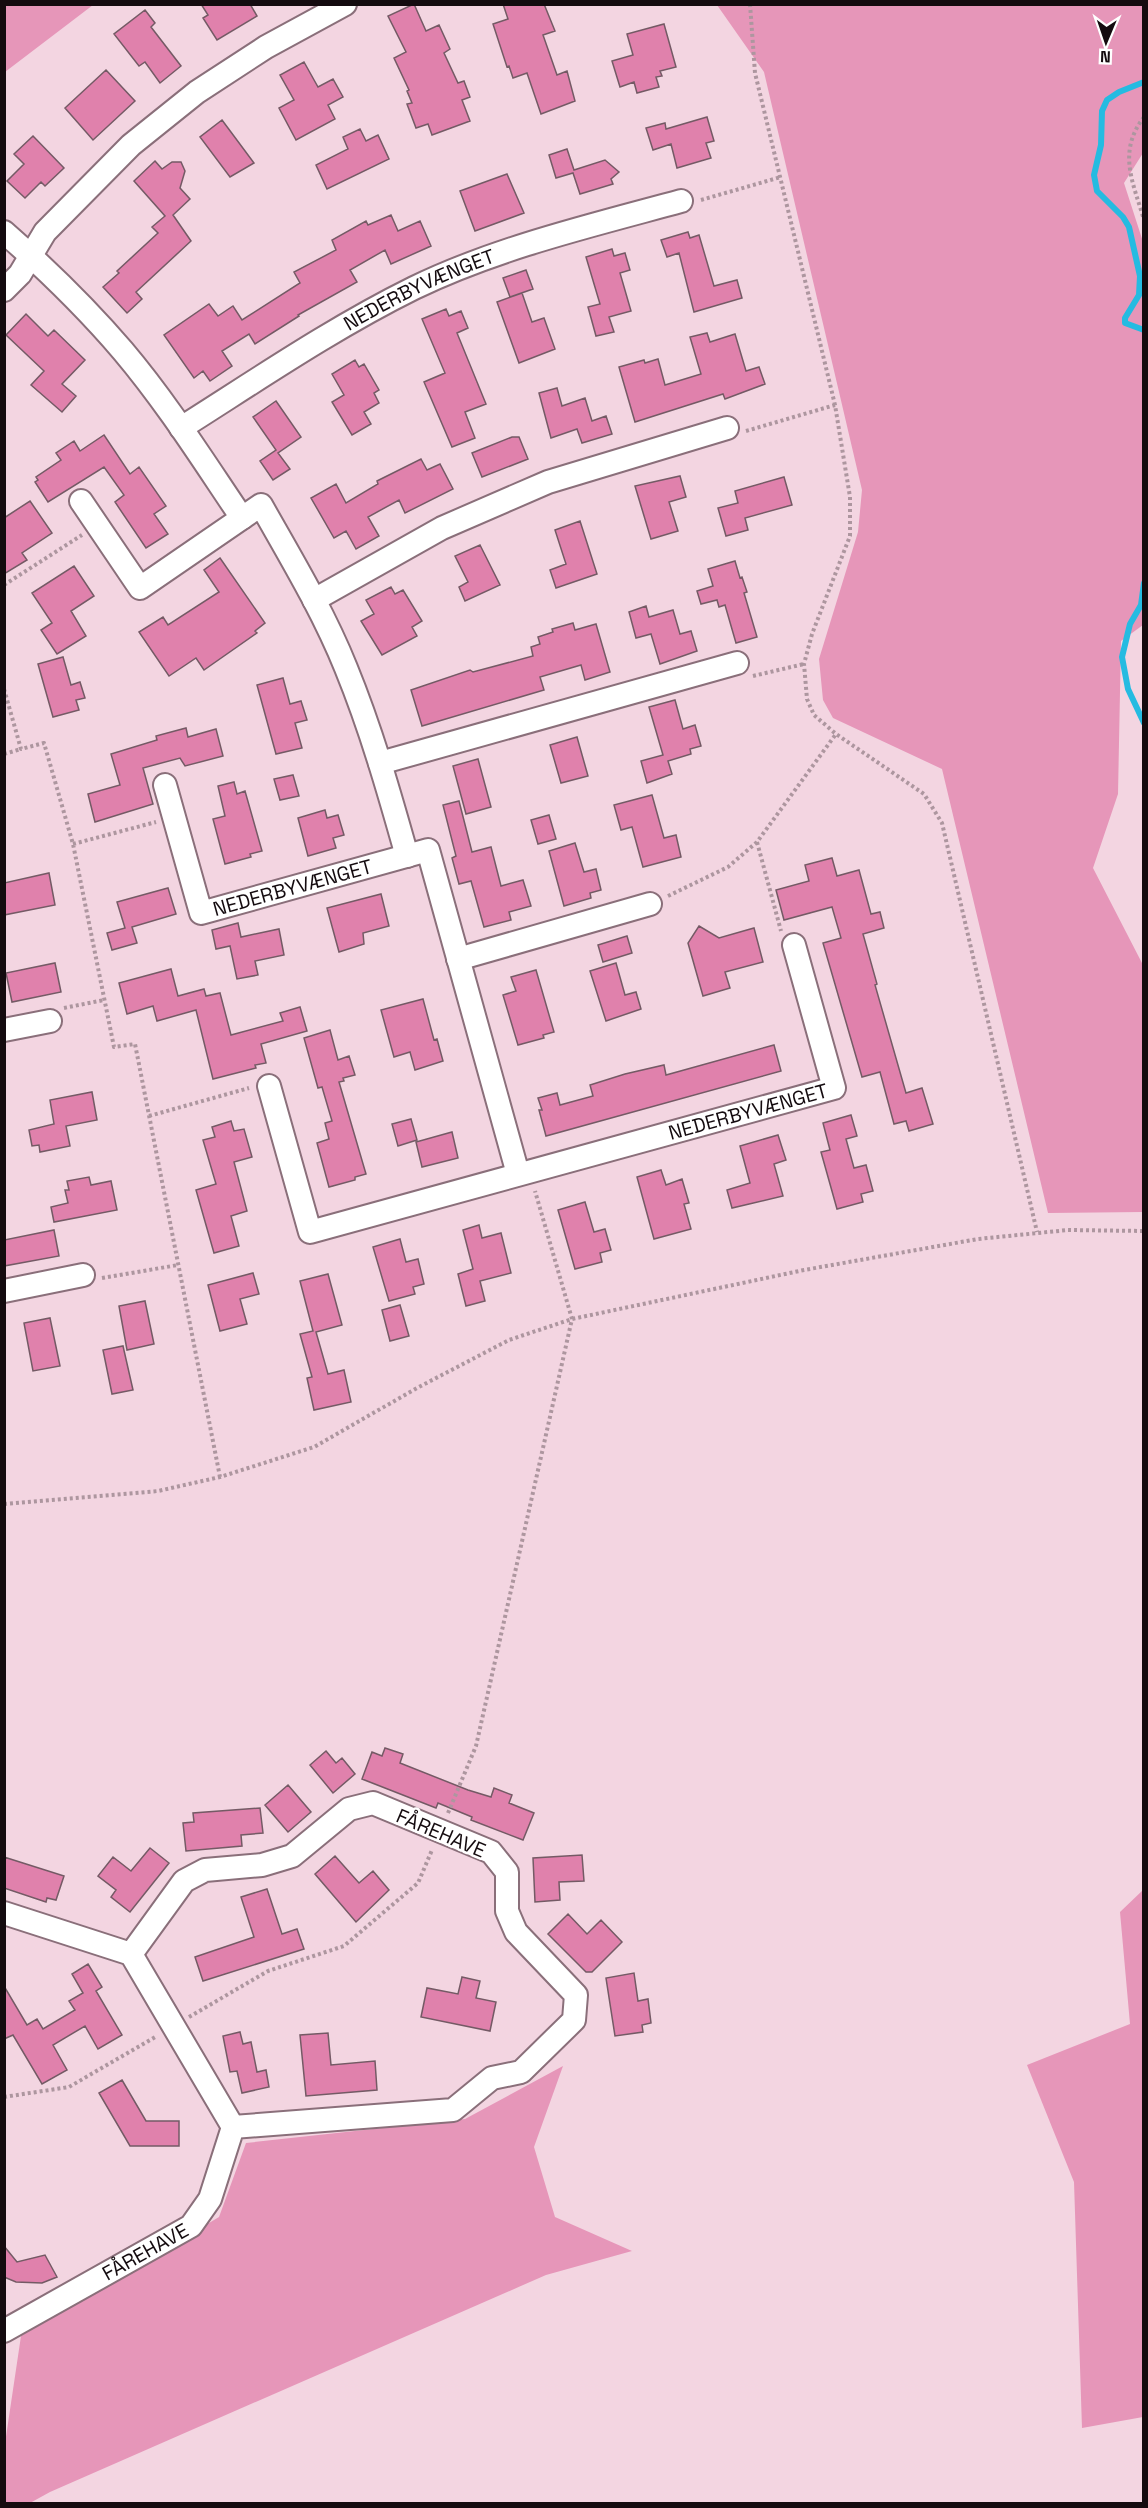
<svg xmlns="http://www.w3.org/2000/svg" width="1148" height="2508" font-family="'Space Grotesk',sans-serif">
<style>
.green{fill:#e696b9}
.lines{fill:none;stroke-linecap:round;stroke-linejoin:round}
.stream{stroke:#25bbe1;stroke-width:6}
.building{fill:#e081ac;stroke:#745a65;stroke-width:1.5}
.minor-casing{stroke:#8a6f7a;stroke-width:26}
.path{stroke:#ad969f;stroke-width:4;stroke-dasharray:3 3;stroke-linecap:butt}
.minor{stroke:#fff;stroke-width:22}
.labels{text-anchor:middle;stroke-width:5;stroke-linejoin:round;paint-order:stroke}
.street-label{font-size:20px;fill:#140b0f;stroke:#fff}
</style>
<rect width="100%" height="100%" fill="#f3d5e1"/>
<path class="green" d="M5,4h88v1l-88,67z
M717,5h426v148l-19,30 20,62 -1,380 -22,16 -3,153 -25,74 50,97v247l-95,1 -106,-444 -109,-51 -10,-18 -4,-41 39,-127 4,-42 -98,-418z
M1143,1890v527l-61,11 -8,-246 -47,-117 103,-41 -10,-112z
M563,2066l-29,81 21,70 77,34 -86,24 -496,217 -20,11h-25l-1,-53 17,-114 198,-119 27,-74 219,-24z"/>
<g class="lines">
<path class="stream" d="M1144,82l-25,10 -12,8 -5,11 -1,34 -7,30 3,16 26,26 6,10 11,49 -1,19 -14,23v5l19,7
M1144,583l-3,22 -11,19 -8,33 6,32 16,34"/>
</g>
<path class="building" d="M201,4h49l7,12 -40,24 -14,-22 5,-3z
M414,4l12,27 13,-6 11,24 -6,4 14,30 6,-2 6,16 -8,3 8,21 -38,14 -4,-11 -12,4 -9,-24 5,-1 -5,-12 2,-1 -15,-32 12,-6 -18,-36z
M503,4h41l11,27 -12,4 14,40 10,-4 8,30 -34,13 -14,-41 -14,5 -4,-12 -2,1 -14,-43 15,-5z
M145,10l10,13 -4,4 30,39 -21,17 -15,-21 -6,4 -25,-32z
M664,24l12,43 -16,4 2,5 -6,1 3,10 -22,6 -3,-11 -14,5 -8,-26 21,-6 -6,-21z
M304,62l14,25 15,-8 10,18 -15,8 7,14 -39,21 -17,-32 15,-8 -14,-25z
M106,70l29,31 -42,39 -28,-32z
M707,117l7,24 -8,2 5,15 -34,10 -6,-24 -18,6 -7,-22 19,-5 1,6z
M222,120l32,43 -24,14 -30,-40z
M360,129l6,12 12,-6 11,24 -62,30 -11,-24 32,-16 -5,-12z
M33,136l31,32 -19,18 -4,-4 -16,16 -18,-17 17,-17 -10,-10z
M567,149l7,21 31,-10 14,12 -8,7 2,5 -33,10 -7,-21 -17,5 -7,-23z
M155,161l7,8 10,-7h9l4,9 -5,17 10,11 -17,16 18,26 -55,51 6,7 -15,14 -24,-26 16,-14 -2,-2 41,-38 -6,-6 13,-11 -31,-35z
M507,174l17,39 -49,18 -15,-40z
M391,215l7,16 22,-10 11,25 -40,18 -6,-14 -35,20 7,12 -59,33 1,1 -44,28 -6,-10 -27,17 10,15 -22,15 -7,-10 -9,7 -30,-43 45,-31 9,12 15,-10 9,14 58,-37 -6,-11 42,-22 -4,-10 34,-19 2,4z
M688,232l2,6 9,-3 15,51 23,-6 5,18 -48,14 -15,-59 -12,4 -6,-17z
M612,249l2,7 11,-3 5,17 -10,3 11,38 -22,6 5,15 -18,4 -8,-29 12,-3 -14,-47z
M526,270l7,19 -23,8 -7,-19z
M522,293l10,29 12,-4 11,31 -36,14 -22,-61z
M446,309l3,7 12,-5 7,17 -11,5 29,71 -21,8 10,26 -23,9 -28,-65 21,-9 -23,-54z
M26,314l22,22 6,-6 31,30 -23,24 14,12 -14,16 -31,-27 13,-14 -38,-36z
M707,333l3,9 25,-8 11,37 13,-4 6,17 -40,15 -2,-5 -88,28 -16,-55 25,-7 1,3 13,-4 7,26 36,-11 -11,-37z
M355,360l4,7 5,-3 15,26 -5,3 5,10 -15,9 7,12 -19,11 -20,-33 12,-7 -12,-21z
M557,388l5,18 23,-8 7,23 14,-5 6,18 -30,9 -5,-14 -26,9 -12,-45z
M276,401l25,36 -23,16 12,16 -17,11 -13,-19 16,-11 -23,-33z
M104,435l26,39 9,-7 27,39 -12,8 14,20 -22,14 -31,-46 9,-7 -20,-28 -56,35 -13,-20 3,-2 -2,-3 25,-17 -5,-7 18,-12 6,10z
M512,437h7l9,22 -46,18 -10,-24z
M421,459l6,11 13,-6 13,25 -48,24 -6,-13 -31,17 11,19 -23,13 -10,-18 -12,7 -23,-40 25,-14 10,19 32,-19 -1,-3z
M680,476l6,21 -17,5 9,29 -27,8 -16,-53z
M784,477l8,28 -47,13 3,12 -22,6 -8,-28 20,-5 -3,-12z
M30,501l22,32 -30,20 5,7 -23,14v-56z
M580,521l17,53 -41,14 -6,-18 16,-6 -11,-34z
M480,545l20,40 -35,16 -6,-14 9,-5 -13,-26z
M220,558l45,65 -10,8 2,2 -53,37 -8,-12 -27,18 -30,-44 24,-15 5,8 51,-33 -15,-22z
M735,561l5,17 2,-1 5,15 -3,1 13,44 -21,6 -11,-38 -6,2 -2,-7 -16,4 -4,-13 16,-5 -5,-17z
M74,566l20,30 -23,15 15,25 -29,18 -16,-24 11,-7 -20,-30z
M391,587l4,7 8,-4 19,31 -10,6 5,9 -35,19 -21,-34 13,-7 -8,-14z
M646,606l3,11 24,-7 7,24 11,-3 6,20 -37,13 -9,-30 -15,4 -7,-26z
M573,623l2,7 21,-6 14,48 -25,8 -4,-15 -41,12 4,13 -122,36 -11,-36 59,-20 3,2 60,-16 -2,-9 9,-3 -2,-7 15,-5 -1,-3z
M63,657l8,28 9,-3 5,16 -9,2 3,10 -26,7 -15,-53z
M283,678l7,26 11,-3 6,19 -12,3 7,25 -26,6 -19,-69z
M675,700l8,29 12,-4 6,21 -11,3 1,5 -23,7 4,13 -25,9 -6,-22 22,-6 -14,-48z
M186,728l2,9 28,-8 7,27 -38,10 -5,-8 -37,10 10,36 -58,18 -7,-28 32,-9 -9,-31 46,-14 -1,-4z
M577,737l11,39 -27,7 -11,-38z
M478,759l13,48 -25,7 -13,-48z
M293,775l6,21 -19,4 -6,-21z
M234,782l3,12 8,-3 17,60 -12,3 1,3 -26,7 -12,-45 12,-3 -7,-30z
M652,795l12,43 12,-3 5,22 -38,10 -11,-40 -11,3 -7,-25z
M459,801l13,51 19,-5 10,39 22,-6 8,26 -22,6 2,8 -27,7 -13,-46 -12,3 -7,-26 4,-2 -13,-51z
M325,810l2,8 11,-3 6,20 -11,3 3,10 -28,8 -10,-38z
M549,815l7,24 -18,5 -7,-24z
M575,843l9,29 12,-3 5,21 -11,3 1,5 -27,8 -15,-55z
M832,858l5,18 22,-6 12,44 9,-2 4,16 -21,6 14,50 -2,1 31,108 16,-5 11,36 -24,7 -3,-10 -12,3 -14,-52 -18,5 -39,-134 18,-5 -9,-31 -48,13 -8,-30 33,-9 -4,-16z
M49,873l6,32 -51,10v-32z
M168,888l8,26 -44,13 5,16 -25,7 -5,-17 18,-5 -8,-26z
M381,894l8,32 -26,7 1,11 -25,8 -12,-44z
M238,923l3,14 38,-8 5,26 -29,6 3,14 -21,4 -7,-33 -14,3 -4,-19z
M699,926l20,12 35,-10 9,34 -38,10 5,16 -27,8 -15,-53z
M627,936l5,17 -29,9 -5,-17z
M55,963l6,29 -49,10 -6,-29z
M616,963l9,32 11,-3 5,17 -35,12 -16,-50z
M171,969l7,27 26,-7 2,7 14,-3 11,42 52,-14 -3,-8 20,-6 7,24 -46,13 5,19 -11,2 1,3 -43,11 -17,-69 -39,11 -4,-15 -26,8 -8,-31z
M536,970l18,62 -11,3 1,3 -26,7 -15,-50 13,-4 -5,-14z
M423,999l11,41 3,-1 6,22 -28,9 -5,-18 -16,5 -13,-47z
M330,1030l8,30 11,-4 6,19 -12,3 1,3 -5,1 27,92 -11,3v3l-26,7 -12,-44 12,-4 -4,-16 7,-2 -10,-34 -4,1 -14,-50z
M774,1045l7,26 -235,65 -7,-26h3l-4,-12 19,-5 3,12 33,-9 -3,-11 35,-11 39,-9 2,10z
M92,1092l5,28 -31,6 4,20 -30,6 -1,-7 -7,1 -3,-16 25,-6 -4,-24z
M851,1115l6,21 -11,3 8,29 12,-3 7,26 -12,3 2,8 -26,7 -16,-57 9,-2 -7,-27z
M411,1119l6,21 -19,6 -6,-22z
M231,1121l3,10 10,-2 8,28 -18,5 13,49 -16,5 8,30 -25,7 -18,-63 20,-6 -13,-44 12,-3 -3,-10z
M452,1132l6,26 -36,9 -6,-25z
M778,1135l8,25 -12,4 9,32 -51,12 -5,-18 23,-7 -10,-37z
M661,1170l5,15 16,-6 7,24 -5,1 7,25 -37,10 -17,-62z
M89,1177l2,8 20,-4 6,29 -63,12 -3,-15 17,-4 -3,-13h4l-2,-9z
M585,1202l9,30 11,-3 6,21 -11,3 2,9 -27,7 -17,-59z
M479,1225l3,13 19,-5 10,40 -31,8 5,20 -19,5 -8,-32 15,-5 -10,-39z
M54,1230l5,26 -55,10v-26z
M400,1239l6,23 12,-3 6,25 -11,3 2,7 -26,7 -16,-54z
M253,1273l6,21 -19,5 7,25 -27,7 -12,-46z
M328,1274l14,51 -26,7 12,42 16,-4 7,32 -37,8 -7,-32 5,-1 -12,-43 13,-3 -13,-50z
M145,1301l9,43 -27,6 -8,-44z
M400,1305l9,31 -19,5 -8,-31z
M50,1318l10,48 -27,5 -9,-48z
M123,1346l10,44 -21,4 -9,-44z
M385,1748l18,6 -3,9 68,27 23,7 3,-9 18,7 -3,8 25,10 -11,27 -52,-20 1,-3 -34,-14 -2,5 -74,-29 10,-27 10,4z
M326,1751l10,12 6,-5 13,16 -22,19 -23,-28z
M288,1785l23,27 -23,20 -23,-27z
M260,1808l3,25 -22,2 1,11 -56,5 -3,-28 11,-1 -1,-9z
M150,1848l19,15 -39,49 -19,-15 5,-7 -18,-14 15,-19 18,14z
M582,1855l2,26 -25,1 1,18 -25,2 -2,-44z
M335,1856l24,27 14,-12 16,19 -33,32 -41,-48z
M4,1857l60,19 -8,24 -9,-2 -1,4 -42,-14z
M267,1889l15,45 15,-5 7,20 -101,32 -8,-24 59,-20 -13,-40z
M568,1914l19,20 14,-14 21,22 -30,30h-6l-38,-38z
M88,1964l14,23 -6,4 26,44 -24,14 -13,-23 -32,19 14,25 -25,14 -29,-49 -9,4v-53l23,39 10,-6 6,10 32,-19 -6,-9 14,-8 -11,-19z
M634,1973l4,28 10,-2 3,24 -9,2 1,7 -28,4 -9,-58z
M462,1977l18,4 -4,17 20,4 -6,29 -69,-14 6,-29 31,6z
M240,2032l3,12 8,-2 6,30 9,-2 3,17 -27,6 -5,-22 -7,1 -7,-36z
M328,2033l3,32 44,-4 2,29 -71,6 -6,-61z
M122,2080l24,41h33v25h-49l-31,-53z
M4,2246l13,16 28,-7 12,22 -15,6 -26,-1 -12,-5z"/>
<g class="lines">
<defs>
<g id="minor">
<path d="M4,232c41,36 84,78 119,119 44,52 81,111 119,167l19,-13c30,53 62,106 85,163 25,61 43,124 61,188"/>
<path d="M4,290l16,-16 25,-42 86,-87 66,-53 69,-45 79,-43"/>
<path id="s1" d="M181,428c76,-48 152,-100 233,-140 82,-40 179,-63 267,-87"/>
<path d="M81,501l59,87 102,-70"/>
<path d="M314,600l128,-72 106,-46 179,-54"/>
<path d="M380,763l357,-100"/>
<path id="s2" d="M165,785l36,128 227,-63 90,324"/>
<path d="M458,959l192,-55"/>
<path d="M4,1030l46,-9"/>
<path id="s3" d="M269,1086l41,146 524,-144 -40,-143"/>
<path d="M4,1291l79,-16"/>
<path d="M4,1913l127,41 102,173"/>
<path id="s4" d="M4,2331l187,-105 19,-27 23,-72 220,-17 39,-32 29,-6 53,-52 2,-25 -60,-63 -9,-21v-39l-16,-20 -118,-49 -24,6 -57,47 -30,9 -57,5 -21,11 -53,73"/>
</g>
</defs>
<use href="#minor" class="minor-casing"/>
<path class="path" d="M750,4l5,69 80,332 15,92v39l-38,98 -8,30 3,35 7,16 22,19 88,60 18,29 95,409
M1144,117c-27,35 -11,65 0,103
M701,200l80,-23
M746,431l89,-26
M4,585l78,-50
M753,676l51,-12
M4,689l17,60 23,-6 29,101 41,203 21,-3 85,433
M4,754l17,-5
M757,842l24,89
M73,844l83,-22
M668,896l60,-29 29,-25 79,-108
M64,1008l40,-8
M149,1116l100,-28
M102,1278l76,-13
M4,1504l154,-13 62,-14 94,-30 103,-59 92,-48 63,-21 232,-49 174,-31 90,-9 76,1
M448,1813l28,-67 96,-427 -37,-128
M189,2017l79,-46 76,-25 74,-63 14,-33
M4,2097l65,-10 88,-51"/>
<use href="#minor" class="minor"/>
</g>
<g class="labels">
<g class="street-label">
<text dy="7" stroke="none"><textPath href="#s1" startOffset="276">NEDERBYVÆNGET</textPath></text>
<text dy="7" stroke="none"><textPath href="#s2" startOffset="228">NEDERBYVÆNGET</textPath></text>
<text dy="7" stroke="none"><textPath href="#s3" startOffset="606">NEDERBYVÆNGET</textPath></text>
<text transform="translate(441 1833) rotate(23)" y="7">FÅREHAVE</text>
<text dy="7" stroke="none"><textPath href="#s4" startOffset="162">FÅREHAVE</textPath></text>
</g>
</g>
<rect width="1148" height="2508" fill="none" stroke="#140b0f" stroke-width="12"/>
<g transform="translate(1106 42) rotate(182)" stroke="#ffffff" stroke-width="4.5" paint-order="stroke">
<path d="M0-4.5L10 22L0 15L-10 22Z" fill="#140b0f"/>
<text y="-9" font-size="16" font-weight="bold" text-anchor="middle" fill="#140b0f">N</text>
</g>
</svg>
